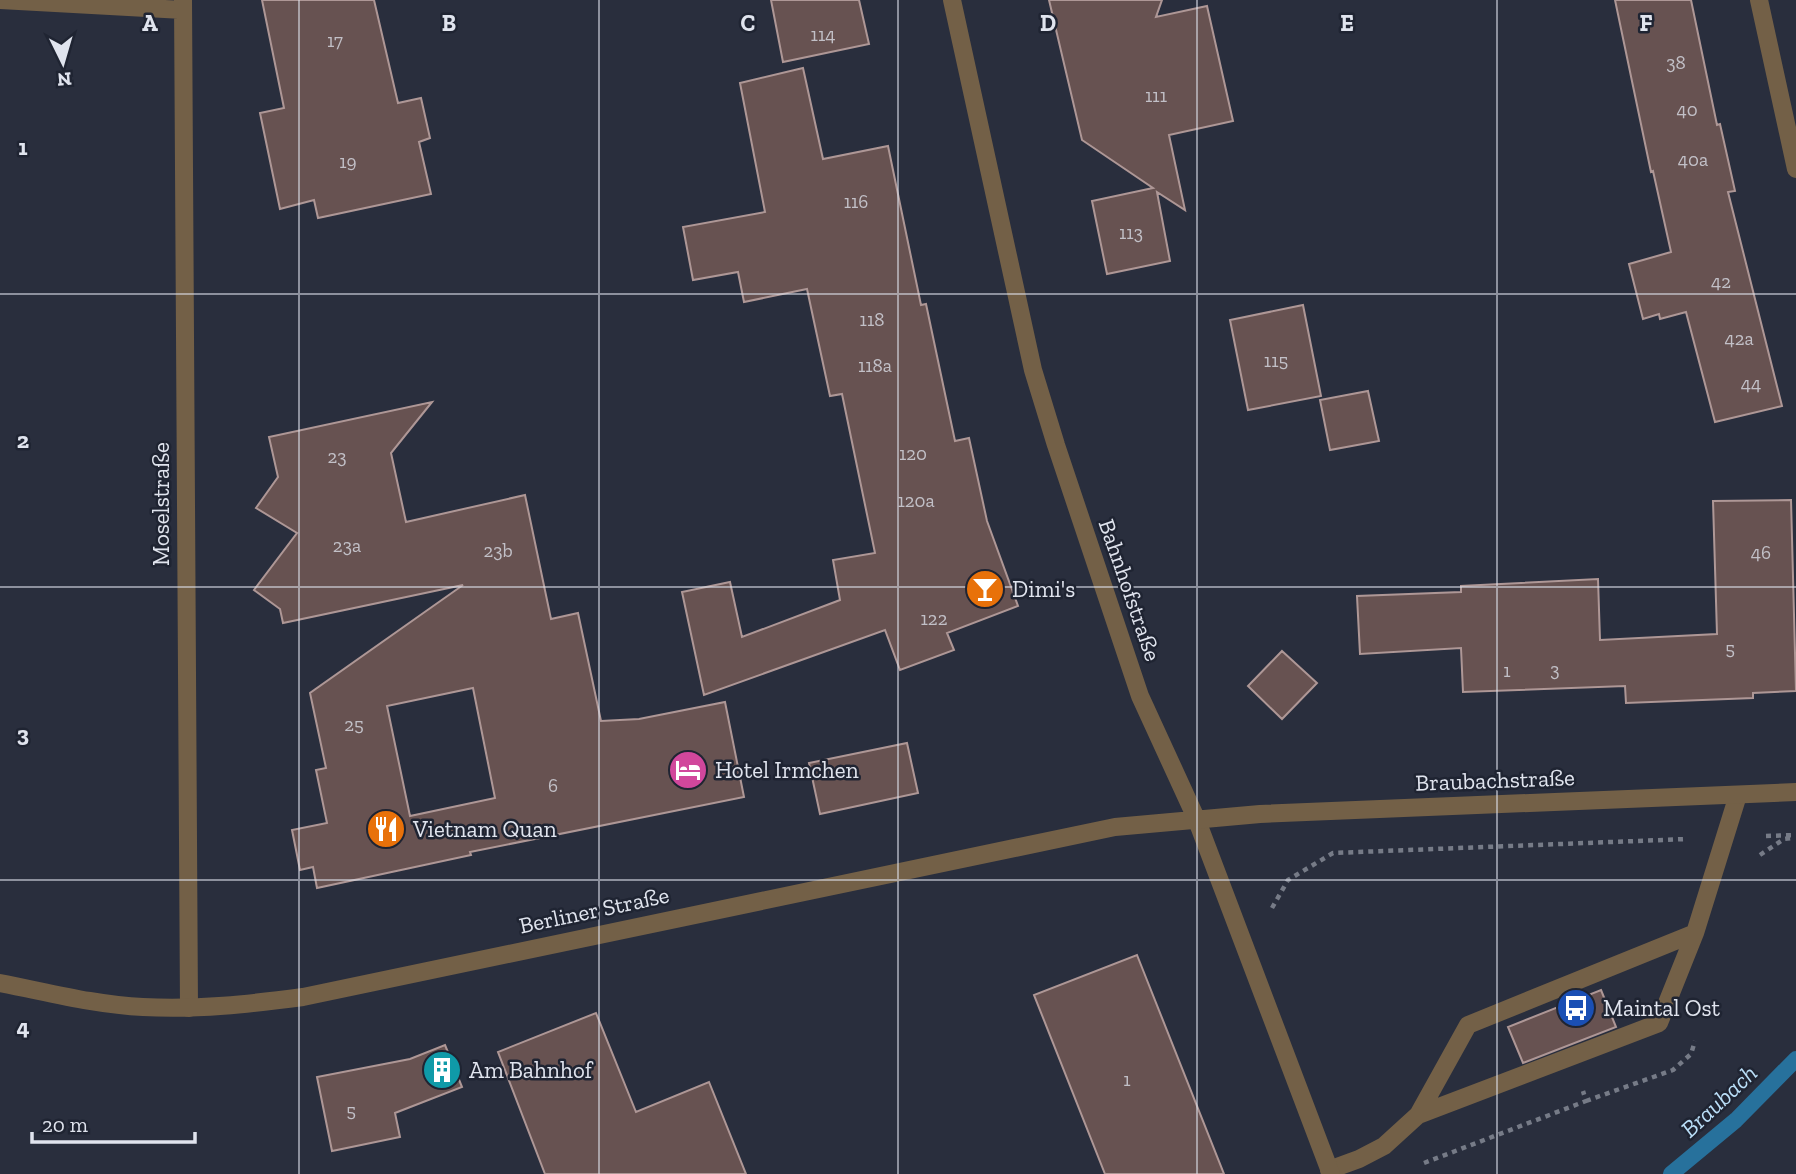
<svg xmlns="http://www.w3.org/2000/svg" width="1796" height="1174" font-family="'Zilla Slab',serif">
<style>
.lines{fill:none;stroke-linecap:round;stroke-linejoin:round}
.stream{stroke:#27719c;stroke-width:16}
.building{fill:#675251;stroke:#ae9796;stroke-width:2;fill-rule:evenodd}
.path{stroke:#767b87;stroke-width:4.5;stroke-dasharray:5 5;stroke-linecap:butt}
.service{stroke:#736047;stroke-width:18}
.minor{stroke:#736047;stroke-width:18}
.tertiary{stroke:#736047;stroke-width:18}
.grid{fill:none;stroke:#e0e4ee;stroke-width:2;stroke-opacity:0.55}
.labels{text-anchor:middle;stroke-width:5;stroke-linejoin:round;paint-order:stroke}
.number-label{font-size:19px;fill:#c2c0c7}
.street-label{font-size:23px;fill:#e0e4ee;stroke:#1f2432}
.poi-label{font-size:23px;fill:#e0e4ee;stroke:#1f2432;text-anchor:start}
.water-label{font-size:24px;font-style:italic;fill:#badef7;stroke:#1f2432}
.grid-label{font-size:23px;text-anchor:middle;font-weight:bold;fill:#e0e4ee;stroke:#1f2432;stroke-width:5;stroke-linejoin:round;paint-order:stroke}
</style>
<rect width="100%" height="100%" fill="#292e3d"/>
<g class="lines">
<path class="stream" d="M1671,1174l65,-54 60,-61"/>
</g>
<path class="building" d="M262,0h112l24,103 23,-5 9,40 -11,4 12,52 -113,24 -4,-18 -34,9 -20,-96 24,-5z
M771,0h88l10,44 -86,18z
M1049,0h113l-6,17 51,-11 26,115 -64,14 16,75 -28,-18 13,69 -63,13 -15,-73 61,-13 -71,-48z
M1615,0h76l26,125 3,-1 15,67 -7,1 54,214 -67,16 -29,-110 -26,7 -1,-5 -16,5 -14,-55 42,-12 -18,-81 -2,1z
M803,68l20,91 65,-13 33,159 5,-1 29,137 14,-3 18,83 31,85 -71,27 7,17 -54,20 -15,-40 -181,65 -22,-103 48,-10 12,55 98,-37 -7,-40 42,-7 -33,-159 -12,2 -23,-107 -63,13 -6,-30 -45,8 -10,-53 82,-15 -25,-129z
M1303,305l18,91 -73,14 -18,-90z
M1368,391l11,50 -49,9 -10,-50z
M432,402l-41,51 15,69 119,-27 26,124 27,-6 23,108 38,-2 86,-17 19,95 -274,55 1,3 -154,33 -4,-21 -13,3 -8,-40 35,-7 -11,-53 10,-2 -16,-75 153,-108 -180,38 -3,-14 -26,-19 43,-57 -41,-25 22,-31 -9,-40zM473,688l22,110 -85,18 -23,-110z
M1791,500l5,191 -43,2v5l-127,5 -1,-17 -162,6 -2,-44 -101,6 -3,-58 104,-4v-6l137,-7 2,61 117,-6 -4,-133z
M1282,651l35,32 -35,36 -34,-33z
M907,743l11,50 -98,21 -11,-51z
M1137,955l87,219h-119l-71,-179z
M1601,990l15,37 -93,36 -15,-36z
M596,1013l40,99 73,-30 37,92h-201l-47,-122z
M445,1045l17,42 -67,26 5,24 -68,14 -15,-74 93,-18z"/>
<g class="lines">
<path class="path" d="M1766,836l30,-1
M1760,855l24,-16 8,-1
M1272,908l16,-28 45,-27 354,-14
M1586,1101l87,-31 18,-16 4,-13
M1424,1163l162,-62 -3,-10"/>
<path class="service" d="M1418,1115l241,-92 36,-90 43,-138
M1329,1170l30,-11 25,-13 34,-31 50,-90 227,-92"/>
<path class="minor" d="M0,0l183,10
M183,0l6,1008
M1759,0l37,169
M1196,818l135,356"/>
<path class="tertiary" d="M952,0l81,370 23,75 84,251 56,122
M0,983c47,9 95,22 143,24 54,3 107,-3 160,-10l812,-170 145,-13 536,-22"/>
</g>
<path class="grid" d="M299,0v1174M599,0v1174M898,0v1174M1197,0v1174M1497,0v1174M0,294h1796M0,587h1796M0,880h1796"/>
<defs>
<symbol id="bar-disc" viewBox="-11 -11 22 22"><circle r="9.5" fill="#e8710a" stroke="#1f2432"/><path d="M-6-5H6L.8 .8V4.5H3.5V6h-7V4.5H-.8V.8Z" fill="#fff"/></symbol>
<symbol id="hotel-disc" viewBox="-11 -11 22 22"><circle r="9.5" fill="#d1479c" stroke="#1f2432"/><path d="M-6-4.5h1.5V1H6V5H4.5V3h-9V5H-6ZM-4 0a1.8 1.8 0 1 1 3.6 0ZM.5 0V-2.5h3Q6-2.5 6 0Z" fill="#fff"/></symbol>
<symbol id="restaurant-disc" viewBox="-11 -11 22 22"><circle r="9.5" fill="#e8710a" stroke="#1f2432"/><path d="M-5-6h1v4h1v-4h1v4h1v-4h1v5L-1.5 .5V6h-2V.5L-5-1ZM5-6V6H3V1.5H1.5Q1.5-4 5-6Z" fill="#fff"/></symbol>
<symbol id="bus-disc" viewBox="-11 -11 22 22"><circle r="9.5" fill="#1a4fb4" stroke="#1f2432"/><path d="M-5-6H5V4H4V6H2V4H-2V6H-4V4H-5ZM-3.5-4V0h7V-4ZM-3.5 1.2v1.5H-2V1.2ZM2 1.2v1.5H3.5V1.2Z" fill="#fff"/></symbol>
<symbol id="building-disc" viewBox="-11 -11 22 22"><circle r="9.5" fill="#0f9aa8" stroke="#1f2432"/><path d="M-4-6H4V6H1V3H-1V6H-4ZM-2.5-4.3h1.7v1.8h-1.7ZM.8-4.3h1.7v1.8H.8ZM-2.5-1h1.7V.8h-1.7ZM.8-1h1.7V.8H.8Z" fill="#fff"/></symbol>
</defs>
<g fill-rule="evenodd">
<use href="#bar-disc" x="963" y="567" width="44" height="44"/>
<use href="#hotel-disc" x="666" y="748" width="44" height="44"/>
<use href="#restaurant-disc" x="364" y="807" width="44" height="44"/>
<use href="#bus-disc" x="1554" y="986" width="44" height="44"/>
<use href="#building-disc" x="420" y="1048" width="44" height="44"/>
</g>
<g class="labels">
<g class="number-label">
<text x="823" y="41">114</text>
<text x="335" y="47">17</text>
<text x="1676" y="69">38</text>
<text x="1156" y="102">111</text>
<text x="1687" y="116">40</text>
<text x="1693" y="166">40a</text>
<text x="348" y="168">19</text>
<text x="856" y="208">116</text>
<text x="1131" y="239">113</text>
<text x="1721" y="288">42</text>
<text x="872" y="326">118</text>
<text x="1739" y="345">42a</text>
<text x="1276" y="367">115</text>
<text x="875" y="372">118a</text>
<text x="1751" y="390">44</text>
<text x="913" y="460">120</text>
<text x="337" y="463">23</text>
<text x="916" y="507">120a</text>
<text x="347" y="552">23a</text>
<text x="498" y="557">23b</text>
<text x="1761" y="559">46</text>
<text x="934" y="625">122</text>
<text x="1730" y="655">5</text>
<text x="1555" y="676">3</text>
<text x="1507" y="677">1</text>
<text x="354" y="731">25</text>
<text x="553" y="792">6</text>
<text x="1127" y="1086">1</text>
<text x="351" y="1117">5</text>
</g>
<g class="street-label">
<text transform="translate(161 504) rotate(-90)" y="8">Moselstraße</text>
<text transform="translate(1130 590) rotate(71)" y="8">Bahnhofstraße</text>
<text transform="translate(1495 780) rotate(-2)" y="8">Braubachstraße</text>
<text transform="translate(594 910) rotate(-12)" y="8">Berliner Straße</text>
</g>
<g class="poi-label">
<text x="1012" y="597">Dimi's</text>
<text x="715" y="778">Hotel Irmchen</text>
<text x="413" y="837">Vietnam Quan</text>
<text x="1603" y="1016">Maintal Ost</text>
<text x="469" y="1078">Am Bahnhof</text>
</g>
<g class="water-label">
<text transform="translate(1719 1101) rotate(-43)" y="8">Braubach</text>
</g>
</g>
<g class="grid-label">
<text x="150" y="31">A</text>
<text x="449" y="31">B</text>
<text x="748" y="31">C</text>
<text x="1048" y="31">D</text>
<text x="1347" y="31">E</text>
<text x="1646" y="31">F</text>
<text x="23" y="155">1</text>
<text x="23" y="448">2</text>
<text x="23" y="742">3</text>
<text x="23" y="1035">4</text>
</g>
<g transform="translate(63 63) rotate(175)" stroke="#1f2432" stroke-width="5" paint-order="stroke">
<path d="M0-5L12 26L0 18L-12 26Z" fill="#e0e4ee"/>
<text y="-10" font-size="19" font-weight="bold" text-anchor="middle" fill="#e0e4ee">N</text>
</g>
<path d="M32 1132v10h163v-10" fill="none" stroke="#e0e4ee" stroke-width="3.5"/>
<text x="42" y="1132" font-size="21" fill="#e0e4ee" stroke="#1f2432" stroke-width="5" paint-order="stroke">20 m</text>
</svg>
